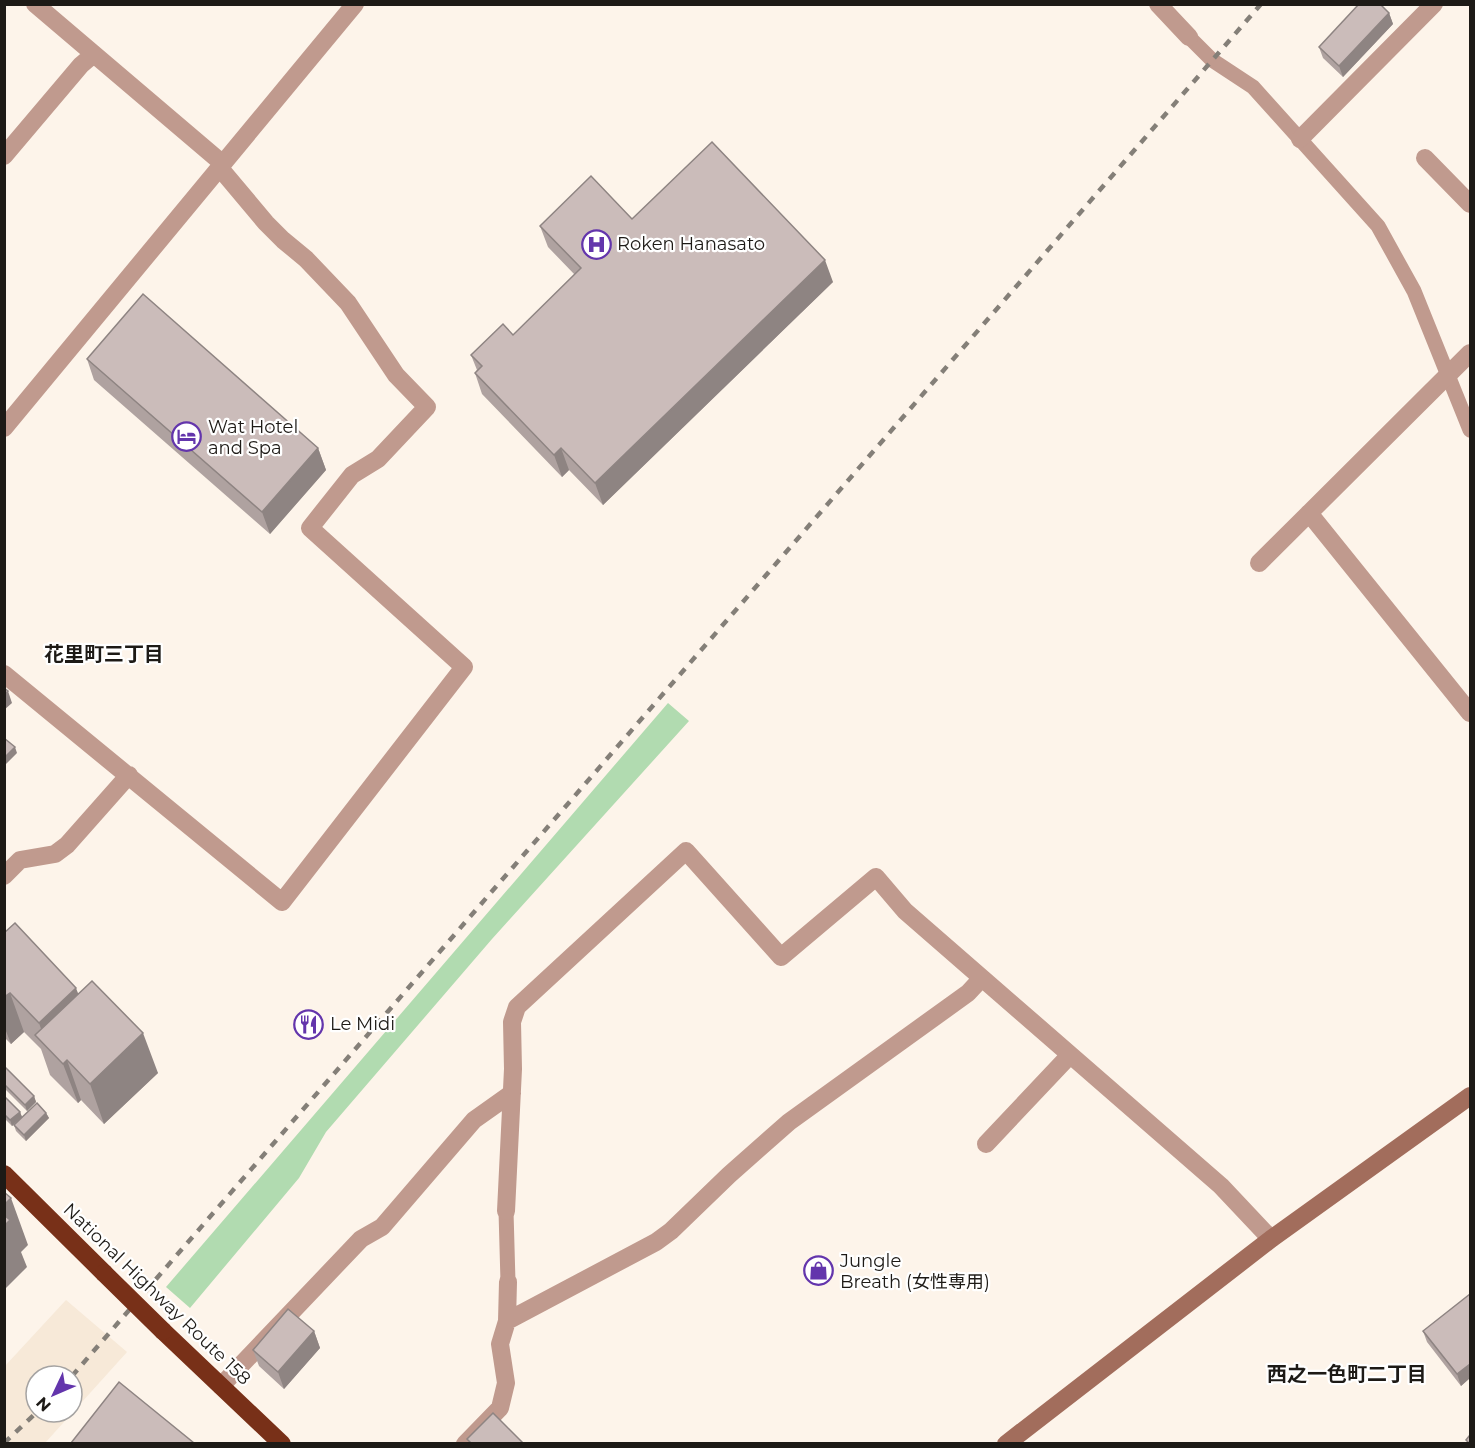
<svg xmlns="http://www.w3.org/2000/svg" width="1475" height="1448" font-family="Montserrat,'Noto Sans JP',sans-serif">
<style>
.built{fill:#f7e9d8;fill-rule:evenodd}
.green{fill:#b1dbb0}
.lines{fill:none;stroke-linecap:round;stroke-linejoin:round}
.lane{stroke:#c09a8e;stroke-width:15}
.street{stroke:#c09a8e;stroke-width:18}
.secondary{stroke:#a26d5c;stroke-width:18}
.highway{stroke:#783018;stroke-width:18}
.rail{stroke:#847f78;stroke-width:4.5;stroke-dasharray:8 8;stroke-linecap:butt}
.highway-bridge{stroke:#783018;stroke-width:18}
.wall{fill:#afa2a0}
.shaded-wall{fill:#8e8482}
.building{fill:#cbbcba;stroke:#8e8482;stroke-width:1.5}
.labels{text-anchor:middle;stroke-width:4.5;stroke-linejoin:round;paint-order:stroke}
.poi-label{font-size:18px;fill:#1d1a16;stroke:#fff;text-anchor:start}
.street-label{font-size:18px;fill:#1d1a16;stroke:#fff}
.neighbourhood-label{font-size:20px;font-weight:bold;fill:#1d1a16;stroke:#fff}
</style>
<rect width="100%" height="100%" fill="#fdf4ea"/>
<path class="built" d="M66,1300l61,52 -82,91h-40v-77zM36,1376h36v36h-36z"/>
<path class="green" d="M668,703l21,18 -197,218 -166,193 -27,46 -109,130 -24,-21z"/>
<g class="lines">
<path class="lane" d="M1189,37l23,23 41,27 125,139 36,65 56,139
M506,1211l2,71"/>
<path class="street" d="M35,4l187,159
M1158,4l31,33
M1300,139l134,-135
M4,156l77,-91 13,-11
M1425,158l45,46
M4,428l351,-424
M1309,513l161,200
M1259,563l211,-210
M4,674l278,228 182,-235 -154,-139 42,-53 26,-16 49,-52 -31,-32 -48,-72 -42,-44 -23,-19 -17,-17 -47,-56
M4,876l16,-16 35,-6 12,-9 62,-70
M986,1144l84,-89
M506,1211l7,-142 -1,-47 5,-15 169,-156 95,106 95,-80 29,34 316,275 50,53
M507,1321l149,-79 15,-11 58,-56 60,-53 179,-129 13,-14
M221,1386l140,-147 21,-12 92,-107 38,-27
M465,1444l35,-36 6,-25 -6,-39 7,-23 1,-39"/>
<path class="secondary" d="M1006,1444l265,-205 199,-143"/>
<path class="highway" d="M4,1174l100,99
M163,1331l119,113"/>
<path class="rail" d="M72,1376l1189,-1372
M4,1443l33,-31"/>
<path class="highway-bridge" d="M104,1273l59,58"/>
</g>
<path class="wall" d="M1389,13l4,11 -50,53 -20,-19 -4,-11z
M632,219l201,63 -230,223 -34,-35 -7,7 -80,-83 -7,-21 2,-3 -6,-15 42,-20 62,-60 -27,-28 -8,-21z
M87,359l231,89 8,22 -56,64 -176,-154z
M4,933l75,61 79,79 -54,51 -23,-24 -3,3 -28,-28 -9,-26 -17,-17 -13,12 -7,-7z
M4,1066l30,30 2,6 -9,9 -23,-23z
M4,1096l16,16 2,5 -10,9 -8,-8z
M46,1113l3,5 -23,23 -10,-10 -2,-6z
M1470,1294v84l-9,8 -34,-44 -4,-11z
M314,1331l6,17 -36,41 -25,-23 -6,-16z"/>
<path class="shaded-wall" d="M1389,13l4,11 -50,53 -4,-11z
M825,260l8,22 -230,223 -8,-22z
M318,448l8,22 -56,64 -8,-22z
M561,448l8,22 -7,7 -8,-22z
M8,691l4,12 -8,7v-15z
M15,747l2,6 -13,13v-8z
M76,988l15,39 -43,22 -9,-26z
M10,993l14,39 -13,12 -7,-18v-29z
M143,1033l15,40 -54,51 -14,-40z
M67,1060l14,40 -3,3 -15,-39z
M34,1096l2,6 -9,9 -2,-6z
M20,1112l2,5 -10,9 -2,-6z
M46,1113l3,5 -23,23 -2,-6z
M11,1198l17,47 -7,7 6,15 -23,23v-85z
M314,1331l6,17 -36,41 -6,-17z
M1470,1364v14l-9,8 -4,-12z"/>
<path class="building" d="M1359,4h21l9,9 -50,53 -20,-19z
M712,142l113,118 -230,223 -34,-35 -7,7 -79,-82 7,-7 -11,-11 32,-31 10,11 68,-67 -41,-42 51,-50 41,43z
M143,294l175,154 -56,64 -175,-153z
M4,688l4,3 -4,4z
M4,738l11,9 -11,11z
M15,923l61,65 -37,35 -29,-30 -6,4v-64z
M92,981l51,52 -53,51 -23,-24 -4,4 -28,-29z
M4,1066l30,30 -9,9 -21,-21z
M4,1096l16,16 -10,8 -6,-6z
M37,1103l9,10 -22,22 -10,-10z
M4,1192l7,6 -7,7z
M4,1215l6,5 -6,6z
M1470,1294v70l-13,10 -34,-43z
M288,1309l26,22 -36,41 -25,-22z
M119,1382l75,61h-123z
M493,1413l30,30h-52l-4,-4z
M1470,1435v8h-1l-3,-3z"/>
<defs>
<symbol id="hospital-ring" viewBox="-11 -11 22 22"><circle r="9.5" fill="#fff" stroke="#6335ac" stroke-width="1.5"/><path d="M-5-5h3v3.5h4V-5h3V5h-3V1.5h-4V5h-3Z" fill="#6335ac"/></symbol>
<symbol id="hotel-ring" viewBox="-11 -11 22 22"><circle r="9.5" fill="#fff" stroke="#6335ac" stroke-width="1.5"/><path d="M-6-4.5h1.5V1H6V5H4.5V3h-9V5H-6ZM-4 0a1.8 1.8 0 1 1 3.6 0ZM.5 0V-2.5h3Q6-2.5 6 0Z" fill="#6335ac"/></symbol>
<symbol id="restaurant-ring" viewBox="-11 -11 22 22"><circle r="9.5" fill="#fff" stroke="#6335ac" stroke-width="1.5"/><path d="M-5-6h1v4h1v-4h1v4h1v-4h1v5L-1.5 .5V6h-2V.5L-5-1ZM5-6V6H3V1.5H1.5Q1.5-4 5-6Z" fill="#6335ac"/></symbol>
<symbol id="shop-ring" viewBox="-11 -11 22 22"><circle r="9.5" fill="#fff" stroke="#6335ac" stroke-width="1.5"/><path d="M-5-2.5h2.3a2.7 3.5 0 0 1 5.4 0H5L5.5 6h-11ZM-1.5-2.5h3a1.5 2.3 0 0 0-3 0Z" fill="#6335ac"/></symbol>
</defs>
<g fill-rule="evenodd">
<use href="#hospital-ring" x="580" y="228" width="33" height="33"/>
<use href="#hotel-ring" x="170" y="420" width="33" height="33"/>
<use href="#restaurant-ring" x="292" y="1008" width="33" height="33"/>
<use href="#shop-ring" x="802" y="1254" width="33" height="33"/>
</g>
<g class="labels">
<g class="poi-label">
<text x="617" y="250">Roken Hanasato</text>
<text x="208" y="433">Wat Hotel<tspan x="208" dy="21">and Spa</tspan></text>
<text x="330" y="1030">Le Midi</text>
<text x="840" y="1267">Jungle<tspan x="840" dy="21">Breath (女性専用)</tspan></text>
</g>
<g class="street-label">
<text transform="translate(157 1294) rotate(44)" y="6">National Highway Route 158</text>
</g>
<g class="neighbourhood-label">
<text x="104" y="661">花里町三丁目</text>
<text x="1347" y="1381">西之一色町二丁目</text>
</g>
</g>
<rect width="1475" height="1448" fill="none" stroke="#1d1a16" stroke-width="12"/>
<g transform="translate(54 1394) rotate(226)"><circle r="28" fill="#ffffff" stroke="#a5a3a2" stroke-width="1.5"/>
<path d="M0-4.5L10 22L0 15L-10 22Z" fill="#6335ac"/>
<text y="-9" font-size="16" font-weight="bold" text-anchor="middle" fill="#1d1a16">N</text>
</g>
</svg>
